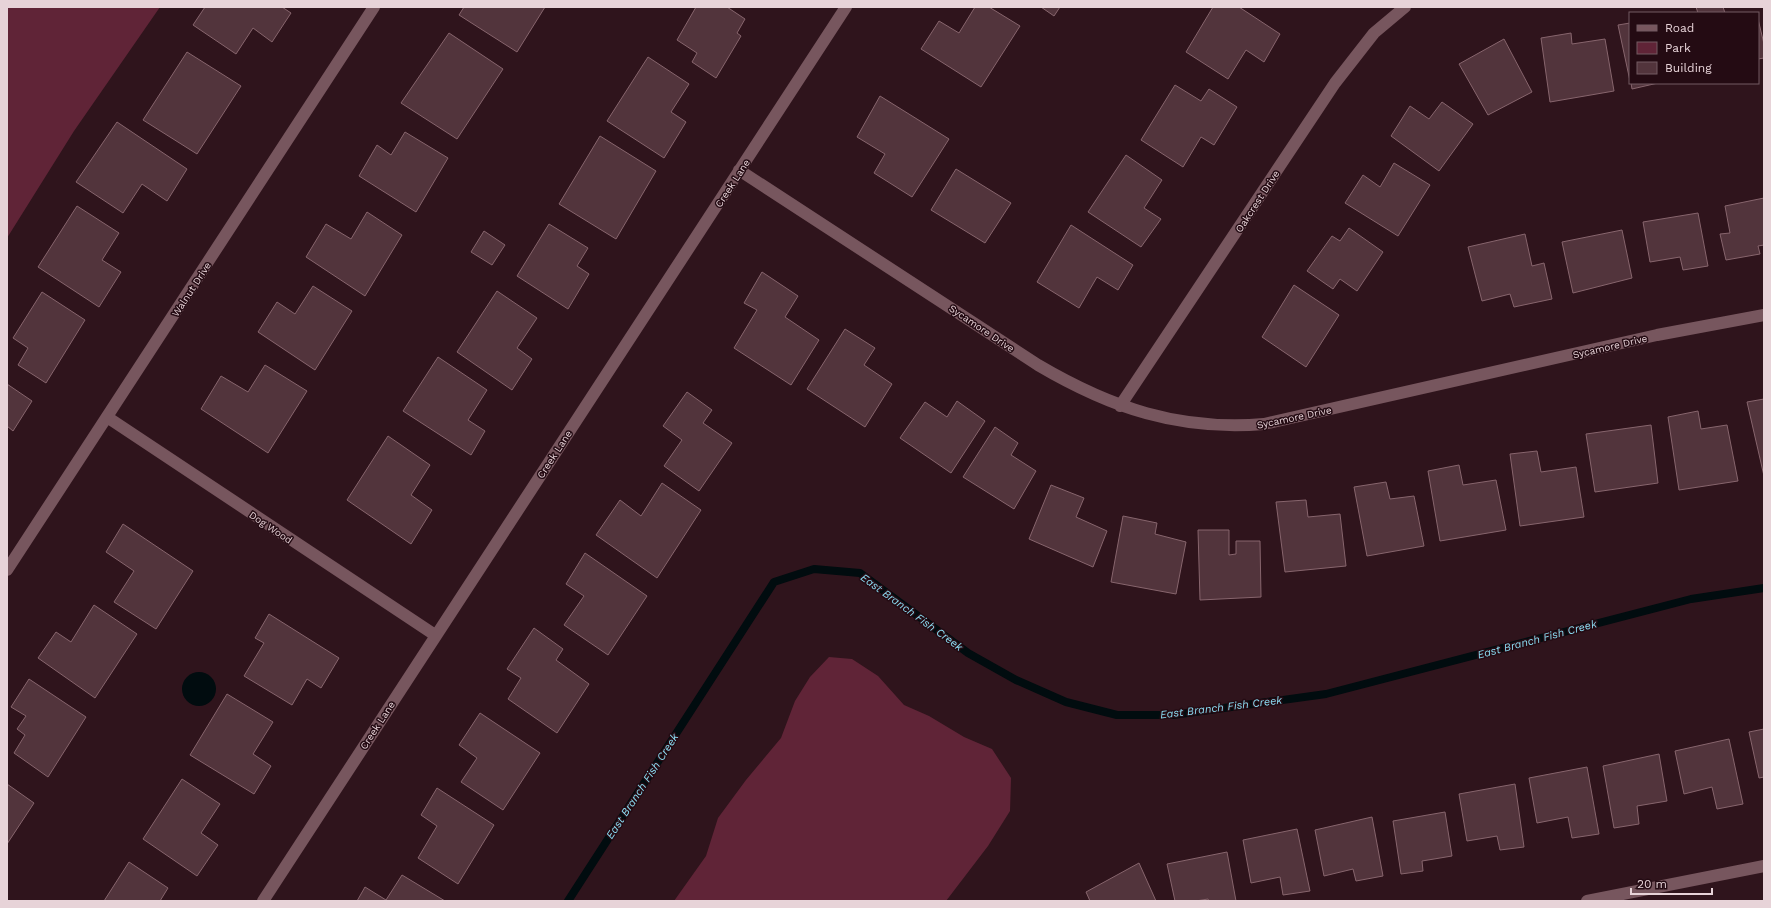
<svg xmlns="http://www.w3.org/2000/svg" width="1771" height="908" font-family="'Work Sans',sans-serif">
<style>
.green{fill:#602437}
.water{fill:#010c0f}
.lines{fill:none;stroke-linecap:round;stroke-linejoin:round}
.stream{stroke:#010c0f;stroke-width:8}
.building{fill:#52343c;stroke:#87656d}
.minor{stroke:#77565e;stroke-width:12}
.labels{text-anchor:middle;stroke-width:3;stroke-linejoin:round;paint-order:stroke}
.street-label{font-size:10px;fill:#e7d3d8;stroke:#240b13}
.water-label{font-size:11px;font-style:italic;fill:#8cdff5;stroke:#240b13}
</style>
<rect width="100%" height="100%" fill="#2f141c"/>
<path class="green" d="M7,7h153l-86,124 -67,107z
M829,657l23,2 26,17 26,29 25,11 35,21 28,12 19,29 -1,33 -22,35 -42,55h-272l32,-45 12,-38 28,-38 35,-42 14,-37 15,-24z"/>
<path class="water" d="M182 689a17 17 0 1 1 34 0a17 17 0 1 1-34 0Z"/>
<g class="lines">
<path class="stream" d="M568,901l206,-319 40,-13 46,4 108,80 48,27 50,22 51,13h56l153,-21 365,-95 73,-11"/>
</g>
<path class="building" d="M205,7h77l9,6 -19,29 -19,-14 -17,26 -43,-29z
M464,7h81l-28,45 -58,-37z
M696,7h31l18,12 -8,14 4,3 -25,42 -24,-16 5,-9 -20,-13z
M975,7h14l31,19 -39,61 -60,-38 18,-28 20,12z
M1041,7h19l-6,9z
M1213,7h26l41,27 -16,28 -18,-12 -18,29 -42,-27z
M1696,7h27l2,6h-27z
M1758,19l6,25v14l-6,1z
M1630,23v58l-12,-56z
M449,33l54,36 -46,70 -56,-36z
M1571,33l1,11 33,-5 9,52 -64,11 -9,-64z
M1504,39l28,53 -44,23 -29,-51z
M187,52l54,34 -44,68 -54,-34z
M648,57l41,27 -18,28 15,10 -22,36 -57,-37z
M1631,83h27l-26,6z
M1175,85l26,16 8,-12 28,18 -23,38 -13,-8 -18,30 -42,-27z
M880,96l69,43 -37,58 -38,-24 11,-19 -28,-17z
M1442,102l31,22 -34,47 -48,-35 19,-30 19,13z
M117,122l70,47 -20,32 -25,-17 -19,29 -47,-31z
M405,132l43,26 -32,54 -57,-36 18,-31 14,10z
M600,136l56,35 -40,68 -57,-35z
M1126,155l36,25 -18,28 17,11 -20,28 -53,-35z
M1394,163l36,22 -32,51 -53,-33 18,-28 17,12z
M956,169l55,34 -26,40 -54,-33z
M1764,198v47l-6,1 2,8 -34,6 -6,-26 10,-1 -5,-27z
M77,206l42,27 -17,27 19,12 -22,35 -61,-40z
M367,212l35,23 -37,61 -59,-39 20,-33 25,15z
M1698,213l10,53 -25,4 -3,-13 -30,5 -7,-40z
M549,224l39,24 -11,18 12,8 -21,35 -51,-33z
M1071,225l62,40 -15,25 -21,-13 -18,31 -42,-26z
M1349,228l34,24 -26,39 -17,-12 -7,10 -26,-18 25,-35 8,5z
M1622,230l10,48 -59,15 -11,-51z
M484,231l21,14 -13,20 -21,-13z
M1525,234l7,32 12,-3 8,36 -38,8 -4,-13 -28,7 -14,-54z
M762,272l36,24 -13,21 34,23 -28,45 -57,-37 23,-38 -13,-7z
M1294,285l45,30 -33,52 -44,-30z
M313,286l39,25 -37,59 -57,-38 19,-30 18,12z
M497,291l40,27 -20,30 15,11 -20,31 -55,-38z
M42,292l43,28 -39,63 -28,-18 10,-17 -15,-10z
M845,329l30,19 -11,17 28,19 -27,43 -58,-38z
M438,357l49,33 -19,30 17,11 -14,24 -68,-44z
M265,365l42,26 -39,62 -67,-44 20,-33 27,16z
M7,384l25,17 -19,30 -6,-5z
M687,392l25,18 -9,13 29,20 -33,48 -35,-25 18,-26 -19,-14z
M1764,399v77l-17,-74z
M957,401l28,20 -34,52 -51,-35 25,-36 22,15z
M1698,411l3,18 26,-4 11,56 -59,9 -11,-73z
M1651,425l7,58 -63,9 -9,-58z
M995,427l23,16 -7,12 25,16 -22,38 -51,-32z
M388,436l42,29 -19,30 21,15 -21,34 -64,-44z
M1537,451l4,21 35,-5 8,50 -64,9 -10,-72z
M1459,465l4,20 33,-5 10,50 -66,11 -12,-70z
M1386,482l4,17 24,-3 10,50 -57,10 -13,-69z
M662,483l39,27 -44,68 -61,-43 24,-35 21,16z
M1051,485l33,13 -8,19 31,14 -14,36 -64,-28z
M1306,500l2,17 32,-3 6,52 -61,6 -9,-70z
M1123,516l34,7 -2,11 31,8 -10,52 -65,-12z
M123,524l70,47 -37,58 -42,-27 20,-31 -28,-19z
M1198,530h31v25l7,-1v-13h24l1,56 -61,3z
M585,553l62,43 -39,59 -44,-30 20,-29 -18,-12z
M94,605l43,29 -42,64 -57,-40 18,-26 15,10z
M269,614l70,44 -18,30 -14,-9 -15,26 -48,-29 20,-33 -9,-5z
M534,628l29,21 -7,11 33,24 -32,49 -49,-34 13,-21 -14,-9z
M29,679l57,38 -38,60 -34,-24 11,-18 -8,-6 9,-13 -15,-9z
M227,694l46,28 -20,32 18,12 -17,28 -64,-39z
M480,713l60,40 -37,57 -42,-28 16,-24 -18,-13z
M1764,729v48l-5,1 -10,-46z
M1729,739l14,65 -26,5 -5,-22 -28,7 -9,-43z
M1659,754l8,47 -30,5 2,18 -25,4 -11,-62z
M1587,767l12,67 -27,4 -4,-21 -31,6 -8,-45z
M182,779l38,25 -19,29 17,12 -21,31 -54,-37z
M7,784l27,19 -27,41z
M1515,784l9,63 -24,3 -3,-14 -30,5 -8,-47z
M437,788l57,37 -36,59 -40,-26 19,-32 -16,-11z
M1445,812l7,44 -30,5 1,10 -22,3 -8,-53z
M1372,817l11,59 -27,5 -3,-12 -29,7 -9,-46z
M1297,829l13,62 -27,4 -3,-18 -29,6 -8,-43z
M1227,852l9,49h-27l-1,-2 -12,2h-21l-8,-37z
M129,862l39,26 -8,13h-56z
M1139,863l17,38h-66l-4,-9z
M402,875l43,26h-88l8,-14 21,13z"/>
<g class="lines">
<path class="minor" d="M739,170l299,195c73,43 141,66 226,59l393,-89 107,-20
M1120,406l215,-323 39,-50 31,-26
M107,417l328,218
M7,570l367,-563
M263,901l583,-894
M1587,901l177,-35"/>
</g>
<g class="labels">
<g class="street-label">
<text transform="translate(732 183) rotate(-57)" y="4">Creek Lane</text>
<text transform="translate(1257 201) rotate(-57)" y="4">Oakcrest Drive</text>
<text transform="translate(191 289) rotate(-57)" y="4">Walnut Drive</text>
<text transform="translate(982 328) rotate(34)" y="4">Sycamore Drive</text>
<text transform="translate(1610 346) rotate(-13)" y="4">Sycamore Drive</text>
<text transform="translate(1294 417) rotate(-12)" y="4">Sycamore Drive</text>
<text transform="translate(554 454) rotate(-57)" y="4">Creek Lane</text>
<text transform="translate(271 527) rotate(34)" y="4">Dog Wood</text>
<text transform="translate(377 725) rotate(-57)" y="4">Creek Lane</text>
</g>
<g class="water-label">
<text transform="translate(912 612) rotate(36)" y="4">East Branch Fish Creek</text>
<text transform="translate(1537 639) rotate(-15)" y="4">East Branch Fish Creek</text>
<text transform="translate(1221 707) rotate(-7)" y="4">East Branch Fish Creek</text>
<text transform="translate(642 786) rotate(-57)" y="4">East Branch Fish Creek</text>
</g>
</g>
<rect width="1771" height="908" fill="none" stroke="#e7d3d8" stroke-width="16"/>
<rect x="1629" y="12" width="130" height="72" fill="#240b13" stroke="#725b62"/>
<rect x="1637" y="25" width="20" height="6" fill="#77565e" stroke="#725b62"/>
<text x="1665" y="32" font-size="12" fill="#e7d3d8">Road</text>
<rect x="1637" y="42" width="20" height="12" fill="#602437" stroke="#725b62"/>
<text x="1665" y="52" font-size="12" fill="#e7d3d8">Park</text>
<rect x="1637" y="62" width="20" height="12" fill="#52343c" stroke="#725b62"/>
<text x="1665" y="72" font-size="12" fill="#e7d3d8">Building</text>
<path d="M1631 888v6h81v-6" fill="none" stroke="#e7d3d8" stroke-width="2"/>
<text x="1637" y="888" font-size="12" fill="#e7d3d8" stroke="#240b13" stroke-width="3" paint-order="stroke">20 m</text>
</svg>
